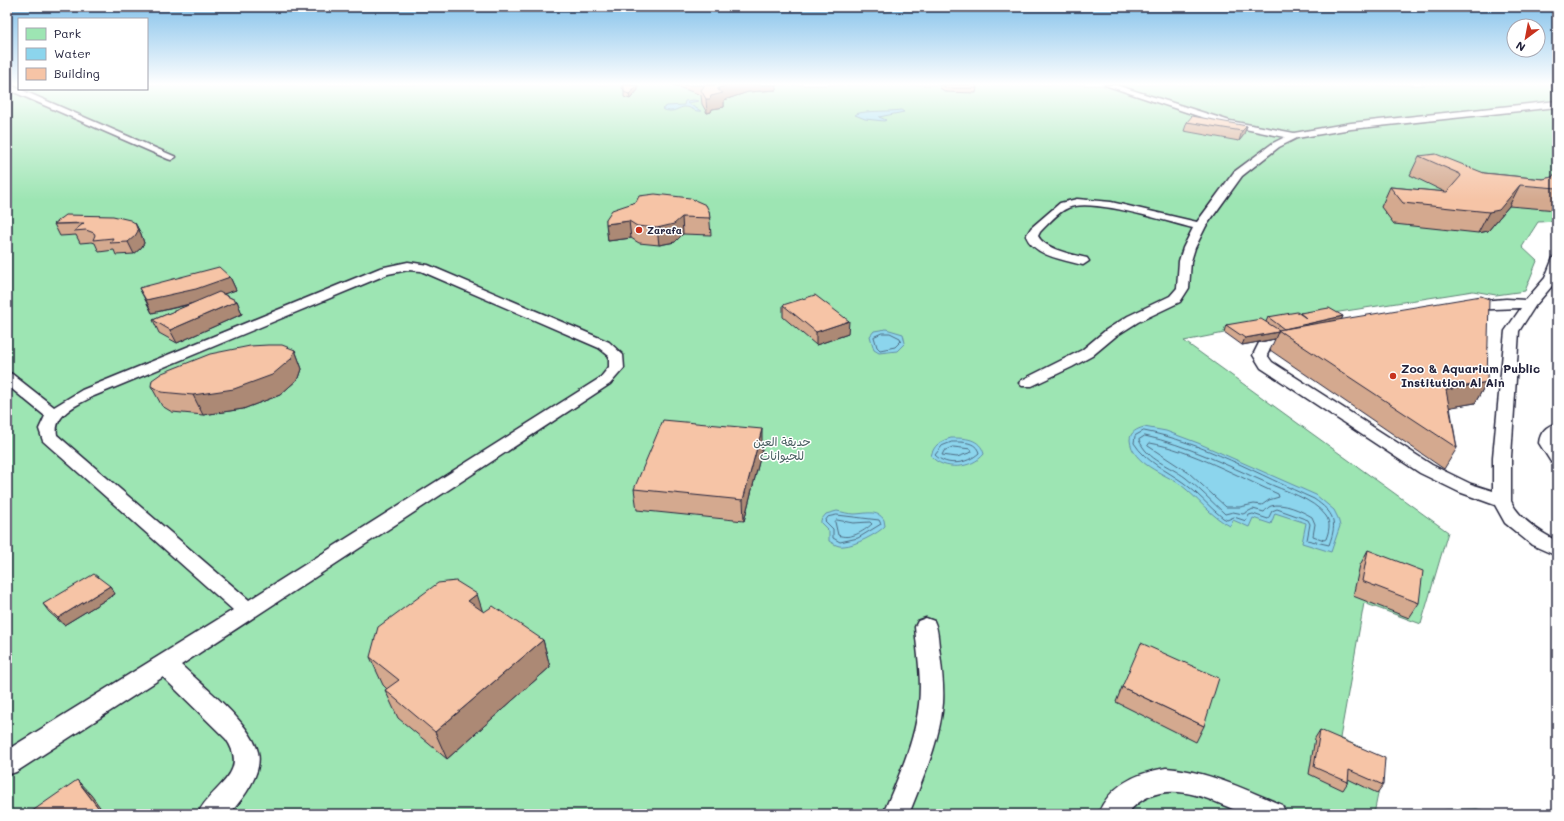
<svg xmlns="http://www.w3.org/2000/svg" width="1564" height="821" font-family="Mali,'Playpen Sans Arabic',sans-serif">
<style>
.green{fill:#9de5b3;stroke:#608477}
.water{fill:#8cd5ed;stroke:#628da6}
.lines{fill:none;stroke-linecap:round;stroke-linejoin:round}
.shore{stroke:#4c6a82;stroke-width:1}
.lane-casing{stroke:#22223b;stroke-width:3}
.lane{fill:#fff;fill-rule:evenodd}
.wall{fill:#d4a98f;stroke:#22223b}
.shaded-wall{fill:#ac8974;stroke:#22223b}
.building{fill:#f6c4a6;stroke:#22223b}
.poi-dot{fill:#c8321e;stroke:#fff;stroke-width:1.5}
.labels{text-anchor:middle;stroke-width:3;stroke-linejoin:round;paint-order:stroke}
.far-poi-label{font-size:10px;font-weight:bold;fill:#22223b;stroke:#fff;text-anchor:start}
.poi-label{font-size:12px;font-weight:bold;fill:#22223b;stroke:#fff;text-anchor:start}
.park-label{font-size:12px;fill:#475c5f;stroke:#fff}
</style>
<rect width="100%" height="100%" fill="#fff"/>
<filter id="ink" filterUnits="userSpaceOnUse"><feTurbulence type="fractalNoise" baseFrequency=".025" numOctaves="2"/><feDisplacementMap in="SourceGraphic" scale="8" xChannelSelector="R" yChannelSelector="G"/><feConvolveMatrix kernelMatrix="1 2 1 2 8 2 1 2 1" color-interpolation-filters="sRGB"/></filter>
<g filter="url(#ink)">
<path class="green" d="M7,85h12v4h128v-4h1410v136l-19,1 -16,25 15,14 -12,30 -29,4 -23,-4 -178,28 -111,22 264,191 -27,92 -57,-21 -24,135 45,21 -11,55h-1367z
M1477,809l22,5h-77l24,-4z"/>
<path class="water" d="M694,100l5,1 -12,2 14,8c-7,1 -10,-4 -15,-4 -8,-1 -11,8 -24,2l5,-3 17,-1 1,-4z
M901,110l3,2 -25,5 7,3 -2,1 -19,-2 -10,-4c5,-5 35,-3 46,-5z
M886,329l17,5 2,9 -8,8 -18,2 -5,-3 -4,-14 4,-5z
M1144,427l22,4 32,12 118,52 18,15 4,8 2,8 -9,26 -29,-9 4,-20 -31,-10 -4,11 -18,-6 -4,9 -16,-7 -3,6c-20,-10 -32,-28 -49,-41 -17,-12 -49,-21 -51,-45 0,-8 7,-11 14,-13z
M951,438c14,0 29,0 33,16 -12,15 -41,17 -53,2 3,-11 9,-15 20,-18z
M837,511c6,1 11,3 17,3 10,0 24,-5 30,6l1,6c-6,7 -31,20 -41,20 -6,1 -10,-2 -15,-5v-10l-8,-8v-3l5,-6z"/>
<g class="lines">
<path class="shore" d="M882,333h8l10,5 1,3 -6,6 -15,3 -3,-3 -3,-10z
M1144,431c58,11 116,44 170,68 20,14 24,22 15,46l-22,-5 3,-16 -2,-4 -31,-11 -5,2 -4,8 -15,-5 -4,1 -3,6 -12,-4 -7,3 -4,-2c-14,-11 -25,-25 -39,-35 -18,-13 -38,-21 -50,-40l1,-7z
M1145,436c42,9 81,29 120,46 19,9 48,16 61,34 5,7 3,15 0,23l-2,1 -11,-4 2,-12 -3,-7c-10,-6 -29,-15 -41,-11 -3,1 -5,4 -7,6l-11,-3 -10,5 -10,-2 -8,2c-13,-12 -25,-25 -39,-36 -17,-13 -38,-17 -47,-38z
M952,442c10,0 24,-1 27,11 -12,11 -32,14 -44,2l7,-9z
M1150,443c41,7 89,34 128,51l1,3 -10,3 -7,5 -8,-1 -14,3h-14l-37,-34 -41,-27z
M953,447l18,2 1,3 -15,5 -15,-2 2,-4z
M837,515l42,5 2,4 -23,14 -18,4 -7,-4v-9l-8,-8 3,-4z
M837,520l16,3 17,-1 2,2c-9,8 -22,16 -34,11l-3,-13z"/>
<defs>
<path id="lane" d="M7,85h3l166,72 -5,3 -3,-1 -161,-70z
M1105,85h11l114,36 64,12 57,-10 206,-22v6l-206,22 -54,9 -18,9 -37,29 -36,50 -11,22 -4,13 -2,27 -9,14 -42,20 -22,14 -24,20 -20,11 -40,19h-10l-3,-3 3,-3 60,-30 24,-20 22,-14 42,-20 7,-8 2,-27 4,-13 10,-20c-25,-6 -103,-31 -125,-20 -10,4 -20,16 -28,24l-2,4c6,13 36,19 49,22l2,3 -6,4c-19,-5 -49,-9 -57,-29l5,-8 29,-25 17,-4 34,3 86,20 37,-50 39,-29 12,-6 -60,-12z
M1557,257v23l-22,26 -16,25 -8,126v44c8,18 29,31 46,40v15l-25,-11 -27,-22 -10,-18 -36,-13 -39,-19 -159,-105 -8,-13 6,-12 34,-8 5,1 2,3 -2,3 -28,7 -3,6 5,7 160,103 39,19 22,7v-34l12,-126 16,-23 -54,2 -5,-1 -2,-3 2,-3 5,-1 39,-3 20,1 19,-22 8,-20z
M408,262l20,3 181,77 14,13 1,13 -14,16 -429,281c22,21 70,58 77,87 5,21 -15,47 -29,62h-31c12,-28 53,-39 28,-75l-63,-62 -147,95 -9,3v-25l226,-140 -190,-169 -4,-12 6,-13 -38,-31v-13l5,2 42,33 28,-17 298,-122zM408,270l13,1 178,77 10,8v11l-9,11 -351,222 -192,-165c-4,-21 22,-31 37,-39l294,-122z
M1557,423l-2,20 2,2v19l-6,-2 -12,-19c1,-11 7,-17 18,-20z
M926,618l8,3c5,10 4,22 6,33 2,16 4,32 3,49 -3,38 -20,75 -34,111h-26c15,-36 32,-72 36,-110 3,-26 -2,-52 -4,-77l3,-6z
M1166,768c42,3 78,21 116,37l4,9c-12,0 -33,3 -43,-1 -7,-2 -14,-6 -20,-8 -34,-15 -70,-23 -96,9h-29c12,-29 38,-41 68,-46z"/>
</defs>
<use href="#lane" class="lane-casing"/>
<use href="#lane" class="lane"/>
</g>
<path class="wall" d="M622,85h9l7,5 -8,9 -6,-2v-7l-2,-2z
M673,85h103v5l-28,2 -24,8v7l-12,2 -1,3 -4,1 -5,-9 -1,-9z
M940,85h36l1,3 -1,5 -30,-1 -6,-4z
M1187,122l60,4 -4,10 -4,5 -55,-10z
M1419,156l65,17 59,6 9,-2 5,-6v39l-48,-4 -21,25 -10,2 -84,-9 -13,-17 9,-20 55,5 -35,-17z
M709,211l2,24 -28,-1 -8,8 -16,3 -20,-2 -8,-5 -23,3 -2,-22z
M135,223l6,11 3,9 -3,5 -7,6 -18,1 -2,-5 -15,2 -4,-9 -3,-1 -12,1 -4,-8 -16,1 -6,-12z
M230,277l6,13 -13,4 14,7 5,13 -65,29 -18,-10 -6,-13 39,-16 -40,9 -13,-25z
M783,305l65,29 -32,11 -33,-28z
M1300,313l43,3 -2,4 146,62 -12,21 -25,4 7,41 -13,21 -174,-119 5,-11 -33,6 -18,-13 2,-7 40,-3 2,-5 32,-3z
M295,350l7,19 -3,9 -19,17 -37,14 -40,6 -31,-3 -10,-6 -11,-20z
M762,450l-18,71 -107,-11 -3,-21z
M1368,550l51,53 -10,15 -56,-22 7,-31z
M110,586l5,8 -51,31 -15,-13 -6,-8z
M483,611l60,29 7,27 -103,92 -49,-41 -13,-28 2,-1 -4,-4 -13,-28z
M1122,687l82,39 -8,16 -80,-40z
M1320,730l63,55 -6,8 -29,-14v3l-5,8 -34,-16 6,-36z"/>
<path class="shaded-wall" d="M730,85h46v5l-28,2 -24,8v7l-12,2 -1,3 -4,1 -1,-14 5,-3 7,-6v-2z
M638,86v4l-8,9 -1,-5z
M1247,126l-4,10 -4,5 3,-10z
M1520,185l-11,21 -21,25 -10,2 11,-21z
M682,217l1,17 -8,8 -16,3 -2,-17z
M629,221l2,17 -23,3 -2,-17z
M135,223l6,11 3,9 -3,5 -7,6 -6,-12z
M230,277l6,13 -34,11 -50,12 -6,-13z
M237,301l5,13 -65,29 -7,-13z
M1343,316l-3,7 -58,10 2,-4z
M849,321l-1,13 -32,11v-13z
M1278,332l-3,7 -33,6 3,-7z
M295,350l7,19 -3,9 -19,17 -37,14 -40,6 -10,-20z
M1487,382l-12,21 -40,7 11,-20z
M762,429v21l-18,71 -1,-21z
M110,586l5,8 -51,31 -6,-7z
M477,594l9,28 -18,-21z
M543,640l7,27 -103,92 -12,-27z
M77,780l14,15 14,19h-2z"/>
<path class="building" d="M623,85h8l7,1 -9,8 -5,-2v-6z
M705,85h25l-12,3v2l5,3 -12,3 -1,3h-4l-5,-9z
M942,85h34l1,3h-30z
M1192,116l55,10 -5,5 -55,-9z
M1436,154l48,19 59,6 9,-2 5,-6v17l-37,-3 -21,25 -10,2 -86,-9 -13,-16 57,5 14,-16 -1,-2 -41,-18z
M655,194l35,4 16,7 3,6 1,7 -28,-1 -8,7 -17,4 -20,-2 -8,-5 -23,3v-5l6,-9 24,-8 3,-6z
M66,215l47,1 17,4 5,3 3,8 -3,5 -7,6 -18,1 3,-5 -20,2 2,-5 -1,-2 -8,-3 -12,1 10,-8 -30,1z
M219,267l11,10 -34,12 -50,11 -7,-12z
M219,292l18,9 -67,29 -17,-10z
M815,295l34,26 -33,11 -33,-27z
M1481,296l8,3 -2,83 -41,8 11,58 -179,-118z
M1329,308l14,8 -59,13 -16,-12 29,-5 9,6 -6,-5z
M1261,319l18,11 -1,2 -33,6 -19,-13z
M268,345h14l13,5 -4,9 -19,16 -38,14 -41,6 -32,-3 -10,-6 1,-6 10,-7 48,-19 40,-8z
M663,420l99,9 -19,71 -109,-11z
M1368,550l55,21 -4,32 -57,-22z
M94,574l16,12 -52,32 -15,-14z
M456,581l21,13 -9,7 16,11 9,-6 50,34 -108,92 -50,-42 14,-10 -29,-23 8,-30 60,-44z
M1141,643l78,35 -15,48 -82,-39z
M1320,730l65,28 -2,27 -34,-15 -1,12 -34,-15z
M77,780l26,34h-75z"/>
</g>
<linearGradient id="sky" x2="0" y2="1"><stop stop-color="#83c1ea"/><stop offset="0.42" stop-color="#fff"/><stop offset="1" stop-color="#fff" stop-opacity="0"/></linearGradient>
<rect width="1564" height="200" fill="url(#sky)"/>
<g class="poi-dot">
<circle cx="639" cy="230" r="4"/>
<circle cx="1393" cy="376" r="4"/>
</g>
<g class="labels">
<g class="far-poi-label">
<text x="647" y="234">Zarafa</text>
</g>
<g class="poi-label">
<text x="1401" y="373">Zoo &amp; Aquarium Public<tspan x="1401" dy="14">Institution Al Ain</tspan></text>
</g>
<g class="park-label">
<text x="782" y="446">حديقة العين<tspan x="782" dy="14">للحيوانات</tspan></text>
</g>
</g>
<rect width="1564" height="821" fill="none" stroke="#fff" stroke-width="24"/>
<rect x="12" y="12" width="1540" height="797" fill="none" stroke="#22223b" stroke-width="1.5" filter="url(#ink)"/>
<rect x="18" y="18" width="130" height="72" fill="#ffffff" stroke="#a7a7b1"/>
<rect x="26" y="28" width="20" height="12" fill="#9de5b3" stroke="#a7a7b1"/>
<text x="54" y="38" font-size="12" fill="#22223b">Park</text>
<rect x="26" y="48" width="20" height="12" fill="#8cd5ed" stroke="#a7a7b1"/>
<text x="54" y="58" font-size="12" fill="#22223b">Water</text>
<rect x="26" y="68" width="20" height="12" fill="#f6c4a6" stroke="#a7a7b1"/>
<text x="54" y="78" font-size="12" fill="#22223b">Building</text>
<g transform="translate(1526 38) rotate(212)"><circle r="19" fill="#ffffff" stroke="#a7a7b1"/>
<path d="M0-3L7 15L0 10L-7 15Z" fill="#c8321e"/>
<text y="-6" font-size="11" font-weight="bold" text-anchor="middle" fill="#22223b">N</text>
</g>
</svg>
